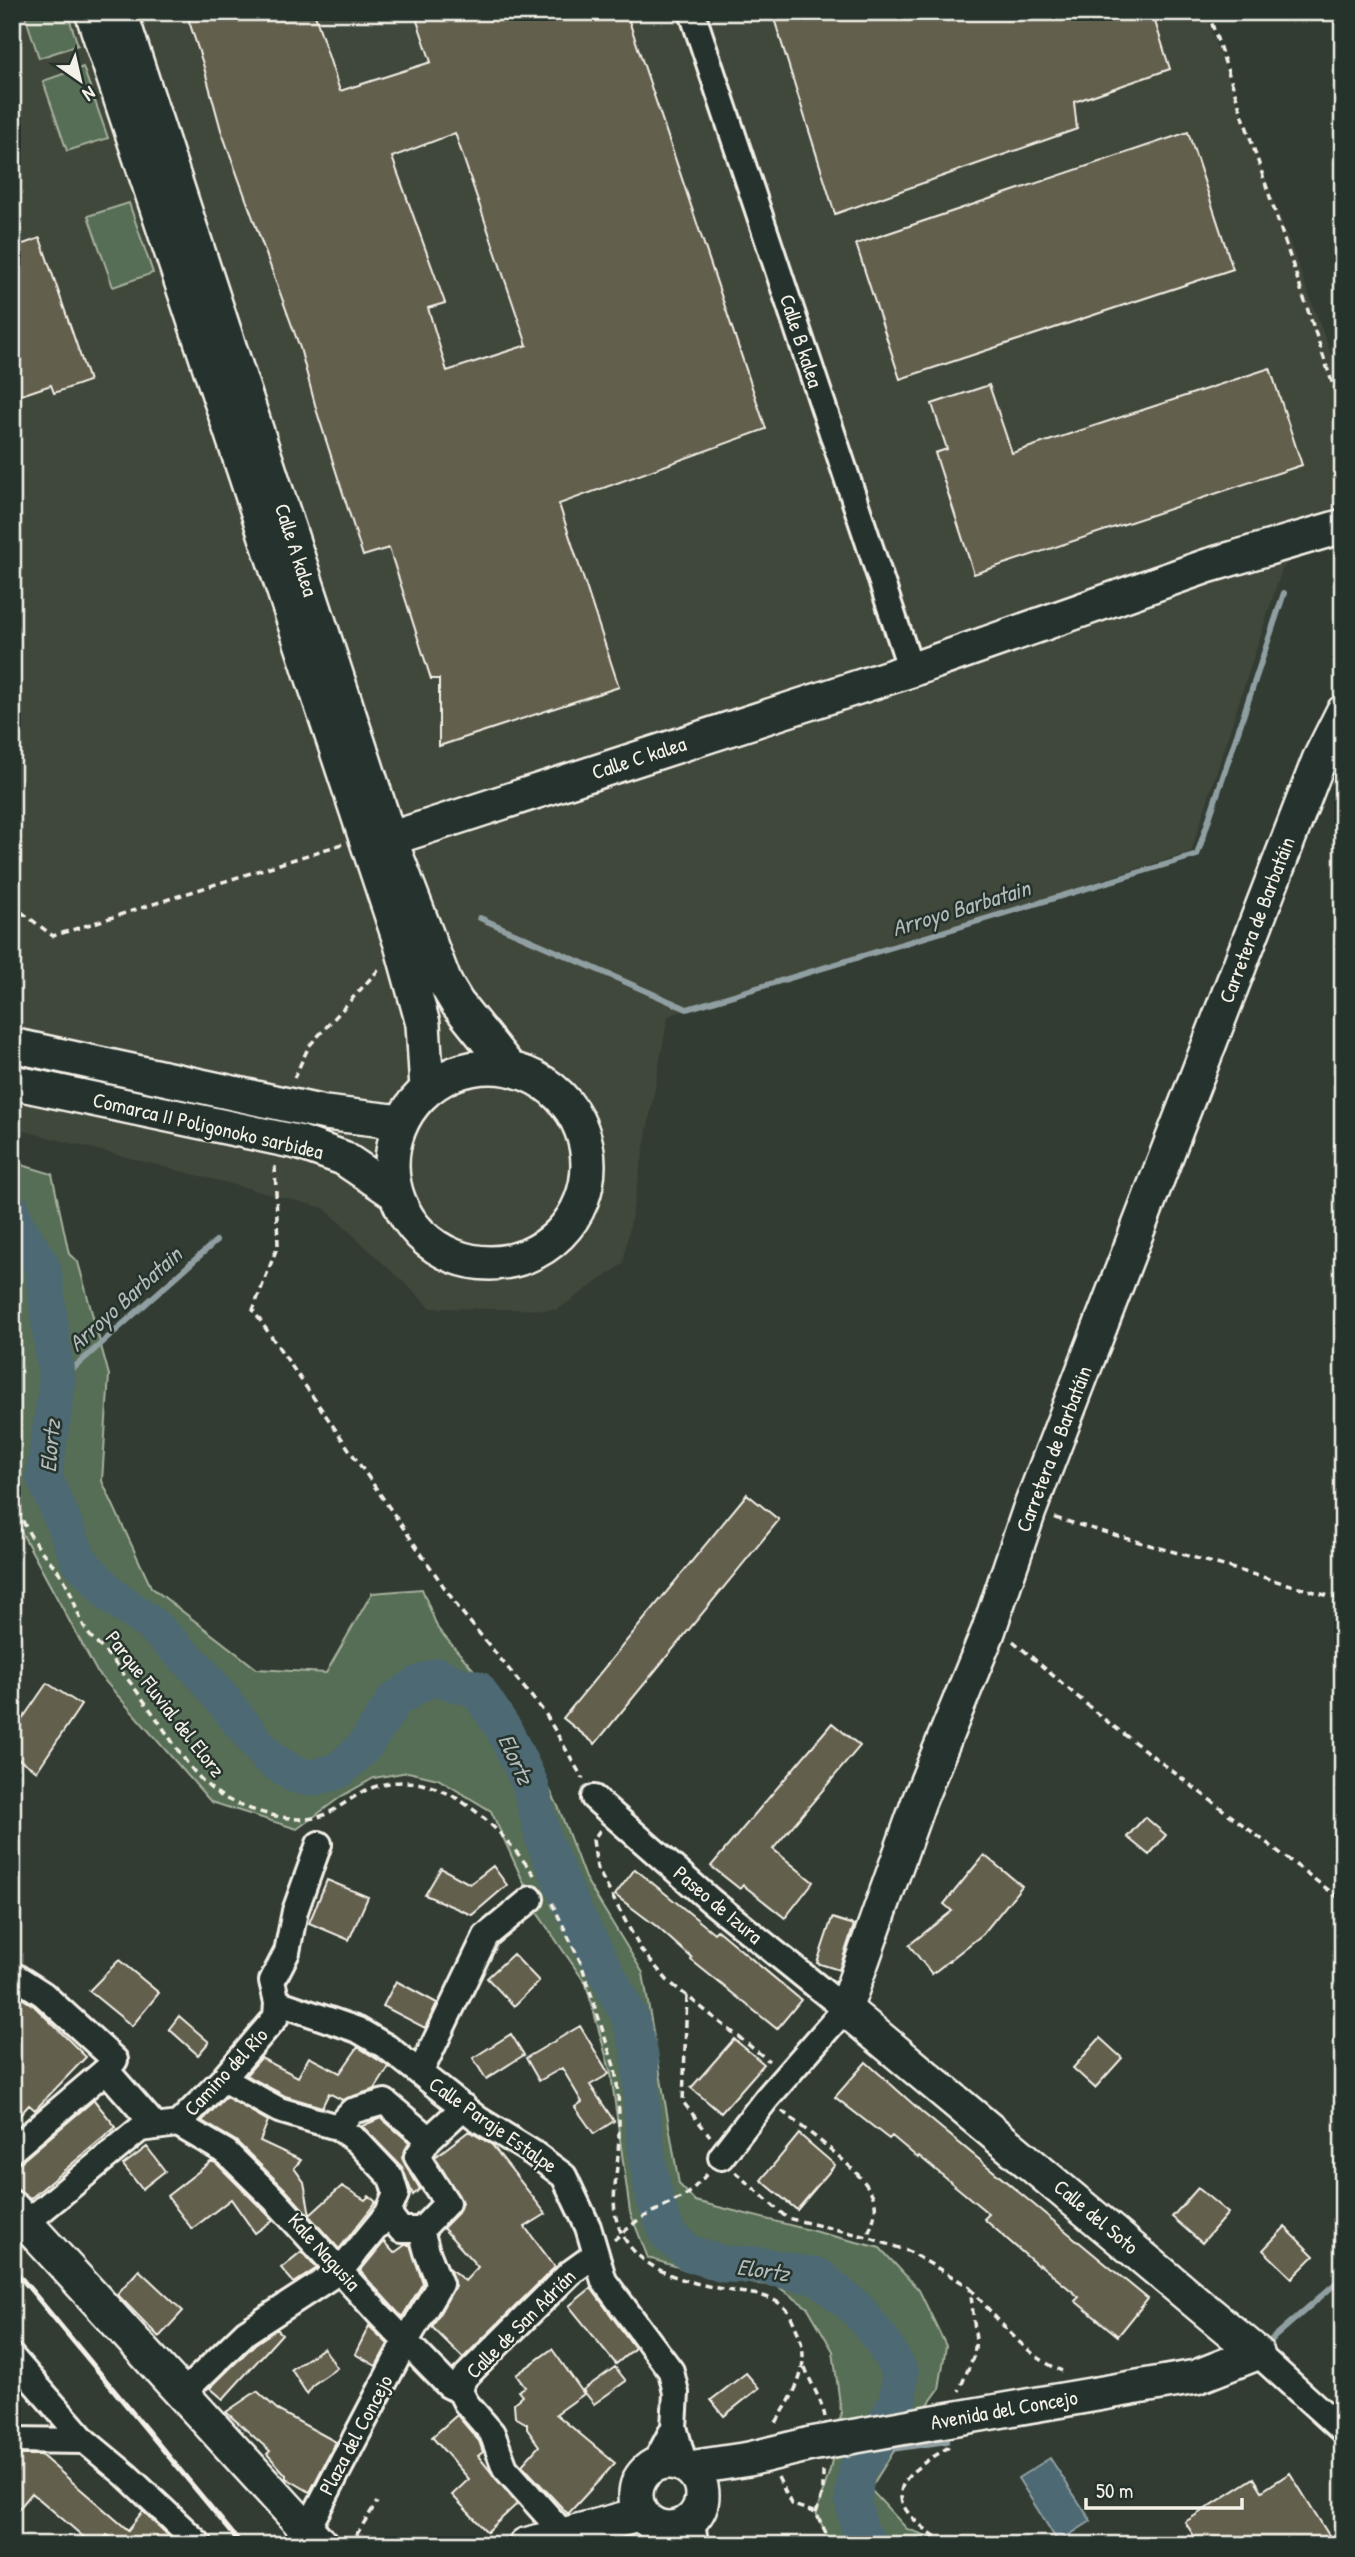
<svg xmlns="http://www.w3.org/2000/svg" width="1355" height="2557" font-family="'Patrick Hand',sans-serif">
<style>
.built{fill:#41463b}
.green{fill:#576e54;stroke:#a6b09e;stroke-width:2}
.water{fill:#4e6973;stroke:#909fa2;stroke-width:2}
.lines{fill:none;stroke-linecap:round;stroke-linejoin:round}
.stream{stroke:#909fa2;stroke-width:6}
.river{stroke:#4e6973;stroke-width:37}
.building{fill:#645e4d;stroke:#f4f1e8;stroke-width:2;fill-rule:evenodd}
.street-casing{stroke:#f4f1e8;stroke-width:30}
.secondary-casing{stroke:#f4f1e8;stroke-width:38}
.path{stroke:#f4f1e8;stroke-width:3.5;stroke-dasharray:7 5;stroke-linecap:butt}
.street{stroke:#26332d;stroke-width:24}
.secondary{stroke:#26332d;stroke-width:33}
.rail{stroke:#f4f1e8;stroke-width:5}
.secondary-bridge-casing{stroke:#f4f1e8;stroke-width:38;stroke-linecap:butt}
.secondary-bridge{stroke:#26332d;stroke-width:33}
.labels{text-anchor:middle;stroke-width:5;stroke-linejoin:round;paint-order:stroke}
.street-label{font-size:21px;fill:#f4f1e8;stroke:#26332d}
.water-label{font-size:23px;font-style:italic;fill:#b2bbb9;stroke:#26332d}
</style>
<rect width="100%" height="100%" fill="#323c33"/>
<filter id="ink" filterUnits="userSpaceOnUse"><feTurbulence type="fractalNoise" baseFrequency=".0143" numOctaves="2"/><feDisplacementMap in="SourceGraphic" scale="14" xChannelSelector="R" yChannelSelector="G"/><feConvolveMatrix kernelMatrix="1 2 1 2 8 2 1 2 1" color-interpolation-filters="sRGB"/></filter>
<g filter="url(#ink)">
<path class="built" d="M12,12h1192l139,374v121l-61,62 -91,283 -523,164 -45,248 -66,46 -126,-2 -107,-100 -312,-80z"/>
<path class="green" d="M24,12h43l11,33 -39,13z
M83,67l25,71 -41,13 -24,-70z
M129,203l24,70 -40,14 -25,-71z
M12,1162l40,12 17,80 9,8 31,113 -7,106 49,106 106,82 69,4 46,-80 50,-4 16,40 70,80 50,97 27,72 58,95 36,211 16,17 185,47 39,42 27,56 -7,43 -47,65 -22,35 37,40 46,16h-121l-16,-32 14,-43 11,-58 -8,-61 -25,-43 -31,-22 -60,-7 -69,-21 -18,-46 -19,-138 -25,-90 -48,-70 -47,-103 -53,-32 -30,-7 -34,6 -32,18 -45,33 -86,-27 -114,-130 -80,-148 -5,-14z"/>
<path class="water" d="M1050,2458l41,63 -33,21 -40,-64z"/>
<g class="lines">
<path class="stream" d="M480,918l207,91 510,-154 87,-262
M57,1383l159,-142
M1272,2339l71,-62
M871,2452l76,-11"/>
<path class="river" d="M12,1210l3,12 28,46 14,115 -13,93 35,84 33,36 39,28 47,45 71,89 26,17 16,3 27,-7 25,-23 32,-48 24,-16 20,-8 13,7 25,6 27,41 26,54 14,57 30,70 57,109 9,35 2,58 6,52 8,38 12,32 21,18 34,11 34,1 62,12 38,32 26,33 17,30 -2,27 -27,53 -14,17 -4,32 7,31 10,13"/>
</g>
<path class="building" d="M186,12h128l26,79 91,-29 -17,-50h212l140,417 -207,75 60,183 -180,59v-67h-8l-42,-131 -26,8 -46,-144 -17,-64 -79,-218 -18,-66zM455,133l72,212 -80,26 -19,-63 17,-5 -53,-146z
M772,12h380l18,57 -96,33 3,27 -242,85z
M1188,132l45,137 -333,110 -44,-135z
M40,238l49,143 -35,12 -3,-8 -39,13v-150z
M1270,368l32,97 -328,109 -39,-121 12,-4 -15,-45 57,-19 23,68z
M747,1494l32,26 -184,224 -32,-26z
M47,1683l34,22 -44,66 -25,-16v-21z
M832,1723l28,23 -87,103 40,33 -28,36 -42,-33 -3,4 -29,-23z
M1145,1817l21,18 -17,20 -22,-18z
M984,1855l38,31 -39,48 -51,40 -23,-29 43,-34 -8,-7z
M493,1866l14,19 -35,30 -47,-20 16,-27 29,16z
M635,1869l79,64 3,-3 84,70 -24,29 -86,-69 1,-2 -36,-32 -41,-31z
M327,1880l41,17 -19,43 -40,-17z
M832,1918l22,7 -15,45 -22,-7z
M513,1954l26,27 -25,25 -27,-28z
M119,1960l40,33 -27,33 -43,-35z
M396,1981l41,22 -12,25 -42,-22z
M12,1992l22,14 52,51 -51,53 -6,-5 -17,19z
M179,2016l30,26 -11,13 -29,-26z
M580,2026l29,48 -19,11 24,36 -20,13 -19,-27 7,-5 -20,-34 -23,13 -13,-23z
M511,2034l13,21 -38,24 -13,-21z
M1100,2038l22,20 -27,30 -22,-20z
M734,2039l30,25 -43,49 -30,-25z
M358,2047l31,20 -14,22 -33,11 -13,-7 -7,14 -37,-11 -39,-21 15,-17 37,19 11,-20 31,16z
M866,2062l57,51 225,186 -30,37 -43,-35 4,-4 -40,-33 -1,2 -54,-47 5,-5 -70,-58 -1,2 -26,-22 -3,3 -54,-42z
M226,2097l42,24 -8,20 41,19 -7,8 10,14 6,33 32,-29 23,14 4,-4 7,6 -37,47 -54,-60 -49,-48 -34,-20z
M94,2100l22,27 -86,72 -12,-9 -6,-1v-24l10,-4z
M381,2118l28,24 -7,16 18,31 -7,6 -11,-28 -40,-41z
M469,2131l23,14 54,69 -21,13 30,40 -92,91 -31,-31 23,-41 -6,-18 16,13 13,-14 -35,-39 15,-15 4,-11 -27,-45z
M799,2134l36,31 -38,45 -36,-30z
M147,2147l18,24 -23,18 -19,-24z
M212,2161l5,3 56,56 -18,13 -24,-34 -39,30 -25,-33z
M1198,2188l30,25 -26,30 -30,-26z
M1285,2227l29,29 -22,22 -29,-28z
M384,2242l10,11 11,-8h5l13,38 -21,34 -42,-46z
M302,2251l15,17 -23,15 -13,-15z
M139,2270l44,41 -24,26 -42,-43z
M591,2288l44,60 -19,16 -47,-58z
M369,2326l19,18 -12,22 -21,-12z
M277,2329l5,5 -59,65 -13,-11 45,-44z
M324,2348l13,20 -23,16 -7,10 -16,-25z
M552,2349l32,45 -28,20 59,49 -47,51 -46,-49 17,-19 -12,-17v-5l-12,-7 -1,-14 8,-7 -4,-5 7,-4 -9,-12z
M615,2367l11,14 -32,23 -11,-14z
M746,2373l13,15 -35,28 -13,-16z
M257,2391l22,20 57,31 -26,50 -24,-14v-3l-19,-21 3,-3 -44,-39z
M457,2415l22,26 4,11 -5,4 39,48 -30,28 -35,-37 17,-16 -37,-42z
M21,2455h20l87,75 15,-19 35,34h-62l2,-3 -11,-7 -8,10h-6l-61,-52 -20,24v-52z
M1290,2473l45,72h-135l-15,-23 69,-44 8,13z"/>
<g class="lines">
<defs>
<path id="street" d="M692,12l219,658
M594,1798l117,103 134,108 -78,89 -46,59
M12,1974l31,20 72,66 -9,10 50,57
M277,2002l81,28 29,17 91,72 55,34 31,23 24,51 16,54 67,90 5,22 -2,34 11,39
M420,2073l66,-137 45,-37
M178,2124l48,28 48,47 106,116 68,70 12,6
M337,2127l15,-16 33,-9 44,37
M12,2150l94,-80
M388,2213l13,17h20l26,-27 -30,-46 12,-18 35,-32
M25,2224l115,-95 38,-5 45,-45 53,-62 1,-15 -5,-21 15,-29 8,-41 24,-67
M1257,2353l86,78
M12,2357l73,84
M182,2394l64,-62 95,-62 47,-57 8,-19 -5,-17 -34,-36 -20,-14 -58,-17 -56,-31
M12,2440l73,1 41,34 74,70
M654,2465l20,-38
M692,2519l3,26
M656,2525l15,20
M307,2530l99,-189 34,-57 -13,-32 -6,-22
M564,2534l-59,-66 -13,-35 -26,-30 -6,-12 4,-13 106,-105 25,-18"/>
<path id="secondary" d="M92,12l309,932 22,80 4,65
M120,12l269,825 56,146 12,20 53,66
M371,845l540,-175 296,-104 136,-40
M12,1045l313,68 76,9
M392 1165a98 98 0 1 1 196 0a98 98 0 1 1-196 0Z
M12,1082l289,61 42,15 52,35
M12,2208l309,337
M923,2424l273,-47 61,-24 -412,-344 74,-208 69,-169 41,-121 290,-751 24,-48
M636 2495a33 33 0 1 1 66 0a33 33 0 1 1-66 0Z
M689,2468l60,-9 62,-15
M525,2545l117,-31"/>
</defs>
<use href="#street" class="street-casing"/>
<use href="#secondary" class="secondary-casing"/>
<path class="path" d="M1208,12l135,403
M12,905l41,31 289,-92
M294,1078l15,-32 72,-79
M275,1166l3,79 -25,65 207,300 85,103 38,66
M12,1499c8,14 13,29 22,42 10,15 24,27 32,42 8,15 11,31 19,45 5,10 16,19 24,28 16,19 31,39 45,59 19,26 36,59 63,78 20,15 77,32 101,24 20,-6 35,-23 56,-30 67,-24 128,42 163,92
M1055,1518l288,82
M1013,1641l87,75 243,185
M600,1830l-7,10 4,28 44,82 27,31 101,80
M552,1903l29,60 34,106c5,31 5,66 2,97 -2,24 -7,45 5,68 20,40 70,49 110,57 18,3 40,3 54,18 5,4 7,13 10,19 18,38 -2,65 -22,98
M687,1996l-4,106 27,34
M782,2111c24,20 83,60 92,88 4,13 -2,25 -7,38
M735,2172l52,46 77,18 44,15 62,36 6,53 -2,15 -15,36
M614,2240l24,-20 50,-26 19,-20
M970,2288c28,31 53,66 92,83
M805,2367c6,18 16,31 20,50
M949,2447c-29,18 -72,40 -32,75 11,10 22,18 36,23
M778,2477l13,27 25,9 16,32
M816,2513l7,-20v-24
M350,2545l27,-43"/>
<use href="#street" class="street"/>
<use href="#secondary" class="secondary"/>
<path class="rail" d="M12,2267l230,278"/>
<defs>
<path id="secondary-bridge" d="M811,2444l112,-20"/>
</defs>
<use href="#secondary-bridge" class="secondary-bridge-casing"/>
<use href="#secondary-bridge" class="secondary-bridge"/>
</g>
</g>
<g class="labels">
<g class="street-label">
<text transform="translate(801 341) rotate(72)" y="7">Calle B kalea</text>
<text transform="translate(296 550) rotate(72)" y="7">Calle A kalea</text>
<text transform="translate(639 758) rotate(-18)" y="7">Calle C kalea</text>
<text transform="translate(1257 920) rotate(-69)" y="7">Carretera de Barbatáin</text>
<text transform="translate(208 1126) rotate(13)" y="7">Comarca II Poligonoko sarbidea</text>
<text transform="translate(1054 1449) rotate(-69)" y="7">Carretera de Barbatáin</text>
<text transform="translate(165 1704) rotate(52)" y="7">Parque Fluvial del Elorz</text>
<text transform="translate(718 1905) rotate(40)" y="7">Paseo de Izura</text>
<text transform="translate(226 2072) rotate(-47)" y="7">Camino del Río</text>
<text transform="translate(493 2125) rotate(35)" y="7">Calle Paraje Estalpe</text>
<text transform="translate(1096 2217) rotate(40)" y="7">Calle del Soto</text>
<text transform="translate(324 2252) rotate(48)" y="7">Kale Nagusia</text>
<text transform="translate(521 2324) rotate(-45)" y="7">Calle de San Adrián</text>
<text transform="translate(1004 2410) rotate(-10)" y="7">Avenida del Concejo</text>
<text transform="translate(356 2435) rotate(-62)" y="7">Plaza del Concejo</text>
</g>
<g class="water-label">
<text transform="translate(961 908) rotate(-17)" y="8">Arroyo Barbatain</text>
<text transform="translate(125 1299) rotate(-42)" y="8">Arroyo Barbatain</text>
<text transform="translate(50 1446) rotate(-85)" y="8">Elortz</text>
<text transform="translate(516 1759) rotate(65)" y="8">Elortz</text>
<text transform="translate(763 2270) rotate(8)" y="8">Elortz</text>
</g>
</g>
<rect width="1355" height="2557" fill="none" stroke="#26332d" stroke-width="42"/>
<rect x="21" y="21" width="1313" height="2515" fill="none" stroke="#f4f1e8" stroke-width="2.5" filter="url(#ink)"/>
<g transform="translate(80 80) rotate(146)" stroke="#26332d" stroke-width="5" paint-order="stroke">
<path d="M0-5L12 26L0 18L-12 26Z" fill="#f4f1e8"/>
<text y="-10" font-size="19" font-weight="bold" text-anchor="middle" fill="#f4f1e8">N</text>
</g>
<path d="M1086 2498v10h156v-10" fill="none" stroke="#f4f1e8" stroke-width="3.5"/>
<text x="1096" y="2498" font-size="21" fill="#f4f1e8" stroke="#26332d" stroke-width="5" paint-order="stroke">50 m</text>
</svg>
